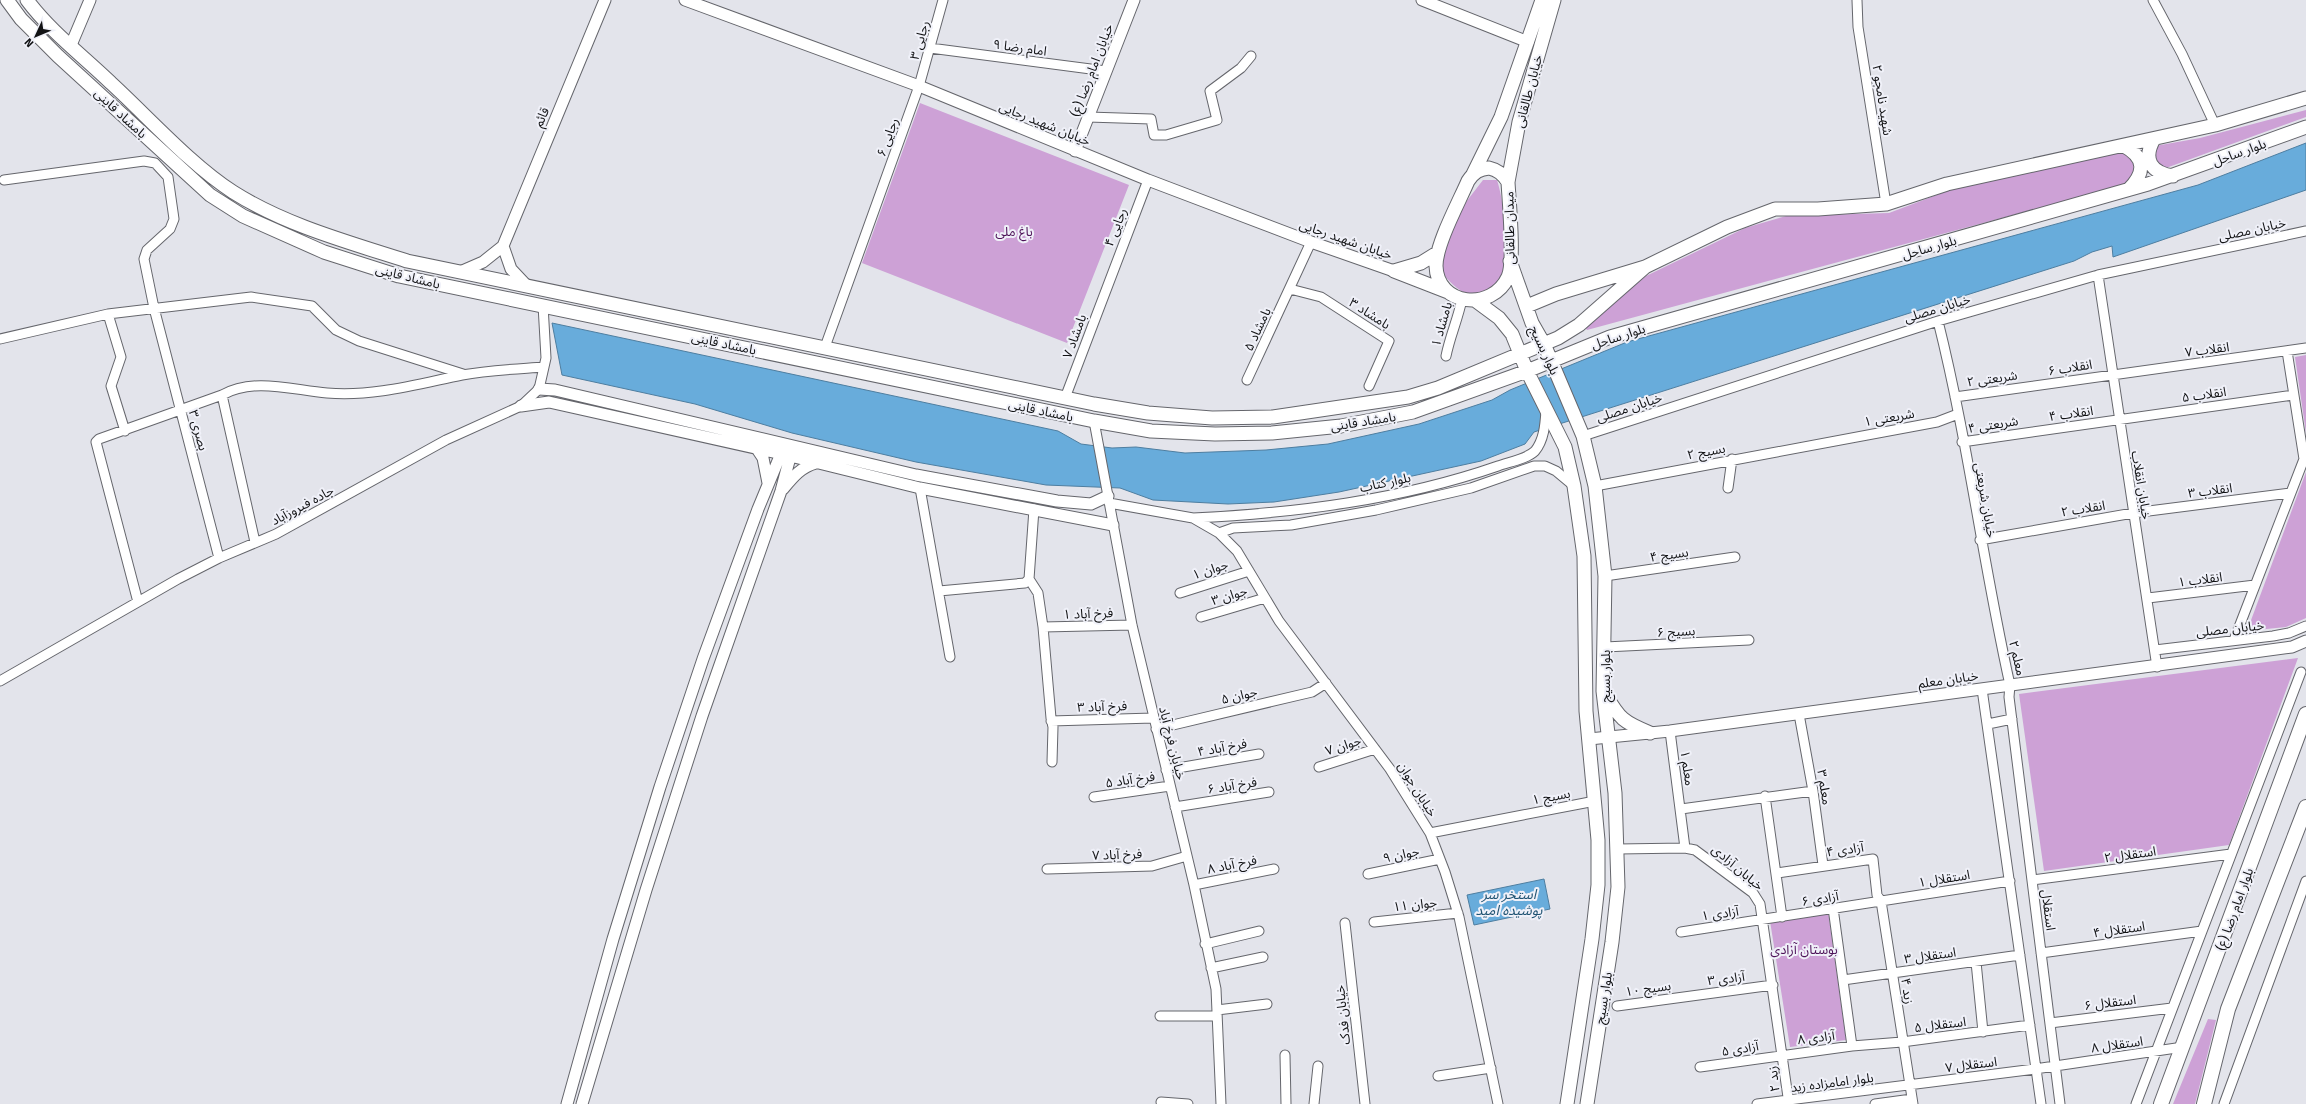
<svg xmlns="http://www.w3.org/2000/svg" width="2306" height="1104" font-family="'Fira Sans','Noto Sans Arabic',sans-serif">
<style>
.green{fill:#cda1d6}
.water{fill:#68acdb;stroke:#4e7ea0}
.lines{fill:none;stroke-linecap:round;stroke-linejoin:round}
.minor-casing{stroke:#65666c;stroke-width:11}
.tertiary-casing{stroke:#65666c;stroke-width:13}
.secondary-casing{stroke:#65666c;stroke-width:15}
.primary-casing{stroke:#65666c;stroke-width:16}
.minor{stroke:#fff;stroke-width:9}
.tertiary{stroke:#fff;stroke-width:11}
.secondary{stroke:#fff;stroke-width:13}
.primary{stroke:#fff;stroke-width:14}
.labels{text-anchor:middle;stroke-width:4;stroke-linejoin:round;paint-order:stroke}
.street-label{font-size:13px;fill:#121315;stroke:#f0f1f9}
.park-label{font-size:13px;fill:#4d1258;stroke:#f0f1f9}
.water-label{font-size:14px;font-style:italic;fill:#1f5373;stroke:#f0f1f9}
</style>
<rect width="100%" height="100%" fill="#e3e4eb"/>
<path class="green" d="M920,103l209,82 -62,158 -205,-80z
M2306,110v7l-140,51 -7,-3 -4,-8v-11l45,-8z
M2126,151c10,14 10,19 1,33l-540,146 -2,-3 61,-51 99,-48 41,-12 103,-3 61,-23z
M1483,180h14c7,22 13,70 7,92 -1,6 -7,12 -12,16 -21,17 -37,0 -51,-16l2,-17 16,-44z
M2306,355v78l-11,-76z
M2306,472v146l-20,9 -39,4z
M2298,658l-69,187 -185,26 -25,-177z
M1828,911l18,129 -56,7 -20,-126z
M2208,1019l8,1 -21,84h-22z"/>
<path class="water" d="M2306,143v47l-193,67 -1,-11 -20,6 -18,9 -540,171 -9,12 -44,17 -142,31 -65,10 -46,2 -75,-4 -33,-12 -74,-3 -130,-23 -124,-29 -97,-29 -133,-29 -10,-52 506,108 23,13 31,4 24,-1 49,6 81,-3 62,-6 91,-20 73,-24 18,-10 117,-48 571,-157z
M1544,879l6,30 -76,16 -7,-30z"/>
<g class="lines">
<defs>
<path id="minor" d="M1857,0l1,27 28,177
M2153,0l29,54 33,71
M930,48l176,23
M1088,117l63,2 3,16h12l51,-15 -7,-29 31,-23 10,-12
M4,180l140,-19 11,2 13,14 6,42 -4,10 -23,21 -3,9 10,49 65,250
M2098,275l59,392
M1290,289l31,8 68,44 -20,45
M108,314l13,43 -10,29 14,45
M1938,321c30,120 45,243 72,364l-1,12 51,407
M0,339l108,-25 143,-17 61,9 24,24 23,11 104,33
M825,347l94,-261 24,-86
M1446,356c4,-20 12,-37 16,-57
M1247,380l64,-138
M222,395l33,147
M1955,397l351,-49
M1065,398l83,-218
M1094,421l38,204 62,260 22,104 5,115
M1583,436l355,-115 160,-46 208,-44
M1962,442l331,-47
M1595,486l342,-64 21,-8
M920,488l30,169
M1728,488l4,-29
M1109,503l84,15 26,15 18,18 42,70 111,148 40,64 15,39 14,45 39,187
M1034,509l-5,70 9,14 5,34 8,91 2,9 -1,35
M1193,518c103,-5 207,-18 305,-52 11,-4 29,-7 37,-15 9,-11 10,-26 11,-40
M1219,533l14,-5 58,-3 85,-15 95,-22 63,-22h11l11,5 18,15
M1980,540l153,-27 157,-20
M1605,576l130,-19
M939,591l86,-8 4,-4
M1180,593l69,-22
M2148,598l107,-13
M138,602l-42,-160 3,-3 123,-44c32,-18 70,-5 105,-2 46,4 91,-9 135,-18 27,-5 55,-6 82,-8
M1201,617l64,-19
M1043,627l89,-2
M2234,640l70,-181 -17,-108
M1605,647l144,-7
M2155,650l118,-14 16,-3 17,-7
M0,681l178,-102 41,-21 57,-24 170,-94 75,-34 18,-17 5,-22 2,-9 -3,-53
M1982,689l59,415
M1799,714l14,77 10,74
M1051,721l102,-3
M1988,724l24,-5
M1156,729l156,-37 14,-9
M1670,731l15,117
M1319,767l56,-18
M1166,770l93,-16
M1765,796l17,121
M1094,797l76,-11
M1175,807l94,-15
M1681,809l132,-18
M1430,833l165,-32
M1618,849l67,-1 10,2 58,43 7,11 29,200
M1047,869l105,-3 35,-10
M1777,873l96,-14 4,36 4,6 32,203
M1368,874l72,-15
M2032,880l199,-26
M1194,885l80,-16
M1833,908l19,138
M1374,922l84,-9
M1345,923l20,181
M1681,932l329,-51
M1205,944l54,-13
M2041,953l161,-22
M1976,962l7,70
M1211,968l52,-11
M1843,980l177,-25
M1617,1006l156,-21
M1217,1010l50,-6
M1160,1016h57
M2050,1023l122,-15
M1285,1055l1,49
M1700,1067l152,-21 50,-4 128,-17
M1438,1076l53,-8
M1161,1102l27,2
M1314,1104l4,-38
M1757,1104l278,-35 148,-22
M1875,1104l37,-5
M2136,1104l165,-432
M2224,1104l82,-223"/>
<path id="tertiary" d="M685,0l234,86 229,94 163,62 83,29
M1422,0l106,42
M71,45l19,-45
M1075,151l59,-151
M503,246l8,23 16,17
M460,272l23,-10 20,-16 102,-246
M539,389l16,1 361,85 141,26 34,3 17,-8
M521,406l28,-4 233,52 138,34 193,37
M757,449l6,9 5,25
M783,489c10,-12 18,-22 33,-26
M1589,739l81,-8 622,-84 14,-6
M567,1104l46,-165 47,-152 43,-128 55,-150 27,-65
M582,1104l64,-214 56,-174 79,-225 12,-45"/>
<path id="secondary" d="M7,0l14,19 37,37 152,139 33,21 81,36 75,24 695,145 57,10 64,3 57,-1 69,-7 72,-14 114,-41 83,-34 538,-153 158,-57
M27,0c23,31 56,56 84,83 37,34 80,82 122,109 52,33 115,50 174,69l687,143 54,9 64,5 61,-1 135,-20 30,-9 120,-50 21,-13 66,-58
M2154,139c-12,21 -2,34 19,37
M2124,146c22,12 21,27 5,43
M1489,168c9,2 14,6 19,14 1,19 7,80 0,95 -16,35 -71,29 -72,-11 0,-22 23,-64 32,-85 6,-9 11,-12 21,-13z
M1473,174l28,-57 41,-117
M1508,182l11,-60 35,-122
M1510,261l22,62 12,21 39,92 12,50 10,90 -2,115 12,102 3,94 -6,55 -25,162
M1394,271l54,21
M1394,271l27,-8 16,-10
M1476,301l23,17 13,16 15,37 38,76 9,39 10,70 2,155 12,129v45l-6,54 -25,165
M1527,306l29,-12 89,-27 82,-40 48,-18h43l68,-5 61,-20 268,-59 91,-27
M1605,694c15,25 18,28 45,39"/>
<path id="primary" d="M2161,1104l145,-390
M2204,1104l24,-95 78,-202"/>
</defs>
<use href="#minor" class="minor-casing"/>
<use href="#tertiary" class="tertiary-casing"/>
<use href="#secondary" class="secondary-casing"/>
<use href="#primary" class="primary-casing"/>
<use href="#minor" class="minor"/>
<use href="#tertiary" class="tertiary"/>
<use href="#secondary" class="secondary"/>
<use href="#primary" class="primary"/>
</g>
<g class="labels">
<g class="street-label">
<text transform="translate(919 40) rotate(-74)" y="5">رجایی ۳</text>
<text transform="translate(1020 47) rotate(8)" y="5">امام رضا ۹</text>
<text transform="translate(1091 70) rotate(-69)" y="5">خیابان امام رضا (ع)</text>
<text transform="translate(1528 91) rotate(-75)" y="5">خیابان طالقانی</text>
<text transform="translate(1883 100) rotate(81)" y="5">شهید نامجو ۲</text>
<text transform="translate(121 113) rotate(43)" y="5">بامشاد قاینی</text>
<text transform="translate(541 117) rotate(-67)" y="5">قائم</text>
<text transform="translate(1045 123) rotate(22)" y="5">خیابان شهید رجایی</text>
<text transform="translate(887 137) rotate(-70)" y="5">رجایی ۶</text>
<text transform="translate(2239 152) rotate(-20)" y="5">بلوار ساحل</text>
<text transform="translate(1115 227) rotate(-68)" y="5">رجایی ۴</text>
<text transform="translate(1509 228) rotate(-91)" y="5">میدان طالقانی</text>
<text transform="translate(2252 229) rotate(-12)" y="5">خیابان مصلی</text>
<text transform="translate(1346 239) rotate(19)" y="5">خیابان شهید رجایی</text>
<text transform="translate(1929 247) rotate(-16)" y="5">بلوار ساحل</text>
<text transform="translate(408 276) rotate(14)" y="5">بامشاد قاینی</text>
<text transform="translate(1937 308) rotate(-17)" y="5">خیابان مصلی</text>
<text transform="translate(1370 313) rotate(33)" y="5">بامشاد ۳</text>
<text transform="translate(1441 324) rotate(-74)" y="5">بامشاد ۱</text>
<text transform="translate(1257 329) rotate(-65)" y="5">بامشاد ۵</text>
<text transform="translate(1074 336) rotate(-70)" y="5">بامشاد ۷</text>
<text transform="translate(1618 336) rotate(-18)" y="5">بلوار ساحل</text>
<text transform="translate(724 343) rotate(12)" y="5">بامشاد قاینی</text>
<text transform="translate(2207 349) rotate(-7)" y="5">انقلاب ۷</text>
<text transform="translate(1545 350) rotate(65)" y="5">بلوار بسیج</text>
<text transform="translate(2070 367) rotate(-9)" y="5">انقلاب ۶</text>
<text transform="translate(1992 378) rotate(-8)" y="5">شریعتی ۲</text>
<text transform="translate(2204 394) rotate(-8)" y="5">انقلاب ۵</text>
<text transform="translate(1629 407) rotate(-18)" y="5">خیابان مصلی</text>
<text transform="translate(1041 410) rotate(12)" y="5">بامشاد قاینی</text>
<text transform="translate(2071 413) rotate(-8)" y="5">انقلاب ۴</text>
<text transform="translate(1889 417) rotate(-10)" y="5">شریعتی ۱</text>
<text transform="translate(1363 421) rotate(-9)" y="5">بامشاد قاینی</text>
<text transform="translate(1993 424) rotate(-9)" y="5">شریعتی ۴</text>
<text transform="translate(199 430) rotate(75)" y="5">بصری ۳</text>
<text transform="translate(1706 451) rotate(-11)" y="5">بسیج ۲</text>
<text transform="translate(1385 482) rotate(-12)" y="5">بلوار کتاب</text>
<text transform="translate(2142 485) rotate(81)" y="5">خیابان انقلاب</text>
<text transform="translate(2210 490) rotate(-7)" y="5">انقلاب ۳</text>
<text transform="translate(1986 500) rotate(80)" y="5">خیابان شریعتی</text>
<text transform="translate(302 505) rotate(-28)" y="5">جاده فیروزآباد</text>
<text transform="translate(2083 508) rotate(-9)" y="5">انقلاب ۲</text>
<text transform="translate(1669 554) rotate(-8)" y="5">بسیج ۴</text>
<text transform="translate(1210 569) rotate(-18)" y="5">جوان ۱</text>
<text transform="translate(2200 579) rotate(-7)" y="5">انقلاب ۱</text>
<text transform="translate(1229 595) rotate(-17)" y="5">جوان ۳</text>
<text transform="translate(1088 613) rotate(-2)" y="5">فرخ آباد ۱</text>
<text transform="translate(2230 628) rotate(-6)" y="5">خیابان مصلی</text>
<text transform="translate(1676 631) rotate(-3)" y="5">بسیج ۶</text>
<text transform="translate(2018 658) rotate(77)" y="5">معلم ۲</text>
<text transform="translate(1605 676) rotate(-90)" y="5">بلوار بسیج</text>
<text transform="translate(1948 679) rotate(-8)" y="5">خیابان معلم</text>
<text transform="translate(1239 695) rotate(-13)" y="5">جوان ۵</text>
<text transform="translate(1102 706) rotate(-2)" y="5">فرخ آباد ۳</text>
<text transform="translate(1173 743) rotate(76)" y="5">خیابان فرخ آباد</text>
<text transform="translate(1343 745) rotate(-18)" y="5">جوان ۷</text>
<text transform="translate(1222 747) rotate(-10)" y="5">فرخ آباد ۴</text>
<text transform="translate(1688 768) rotate(82)" y="5">معلم ۱</text>
<text transform="translate(1130 779) rotate(-8)" y="5">فرخ آباد ۵</text>
<text transform="translate(1232 785) rotate(-9)" y="5">فرخ آباد ۶</text>
<text transform="translate(1825 787) rotate(81)" y="5">معلم ۳</text>
<text transform="translate(1418 789) rotate(58)" y="5">خیابان جوان</text>
<text transform="translate(1551 796) rotate(-11)" y="5">بسیج ۱</text>
<text transform="translate(1845 849) rotate(-8)" y="5">آزادی ۴</text>
<text transform="translate(1117 854) rotate(-2)" y="5">فرخ آباد ۷</text>
<text transform="translate(1401 854) rotate(-12)" y="5">جوان ۹</text>
<text transform="translate(2130 854) rotate(-8)" y="5">استقلال ۲</text>
<text transform="translate(1232 864) rotate(-11)" y="5">فرخ آباد ۸</text>
<text transform="translate(1738 867) rotate(40)" y="5">خیابان آزادی</text>
<text transform="translate(1944 878) rotate(-9)" y="5">استقلال ۱</text>
<text transform="translate(1820 898) rotate(-9)" y="5">آزادی ۶</text>
<text transform="translate(1415 904) rotate(-6)" y="5">جوان ۱۱</text>
<text transform="translate(2234 909) rotate(-70)" y="5">بلوار امام رضا (ع)</text>
<text transform="translate(2049 910) rotate(83)" y="5">استقلال</text>
<text transform="translate(1720 913) rotate(-8)" y="5">آزادی ۱</text>
<text transform="translate(2119 929) rotate(-8)" y="5">استقلال ۴</text>
<text transform="translate(1930 955) rotate(-8)" y="5">استقلال ۳</text>
<text transform="translate(1726 978) rotate(-7)" y="5">آزادی ۳</text>
<text transform="translate(1648 988) rotate(-8)" y="5">بسیج ۱۰</text>
<text transform="translate(1908 991) rotate(82)" y="5">زید ۴</text>
<text transform="translate(1603 998) rotate(-81)" y="5">بلوار بسیج</text>
<text transform="translate(2110 1002) rotate(-7)" y="5">استقلال ۶</text>
<text transform="translate(1342 1015) rotate(-96)" y="5">خیابان فدک</text>
<text transform="translate(1940 1024) rotate(-7)" y="5">استقلال ۵</text>
<text transform="translate(1816 1037) rotate(-7)" y="5">آزادی ۸</text>
<text transform="translate(2117 1044) rotate(-8)" y="5">استقلال ۸</text>
<text transform="translate(1740 1048) rotate(-9)" y="5">آزادی ۵</text>
<text transform="translate(1971 1064) rotate(-7)" y="5">استقلال ۷</text>
<text transform="translate(1773 1079) rotate(-97)" y="5">زید ۲</text>
<text transform="translate(1832 1082) rotate(-7)" y="5">بلوار امامزاده زید</text>
</g>
<g class="park-label">
<text x="1014" y="236">باغ ملی</text>
<text x="1804" y="954">بوستان آزادی</text>
</g>
<g class="water-label">
<text x="1509" y="899">استخر سر<tspan x="1509" dy="16">پوشیده امید</tspan></text>
</g>
</g>
<g transform="translate(36 36) rotate(226)" stroke="#f0f1f9" stroke-width="3" paint-order="stroke">
<path d="M0-3L7 15L0 10L-7 15Z" fill="#121315"/>
<text y="-6" font-size="11" font-weight="bold" text-anchor="middle" fill="#121315">N</text>
</g>
</svg>
